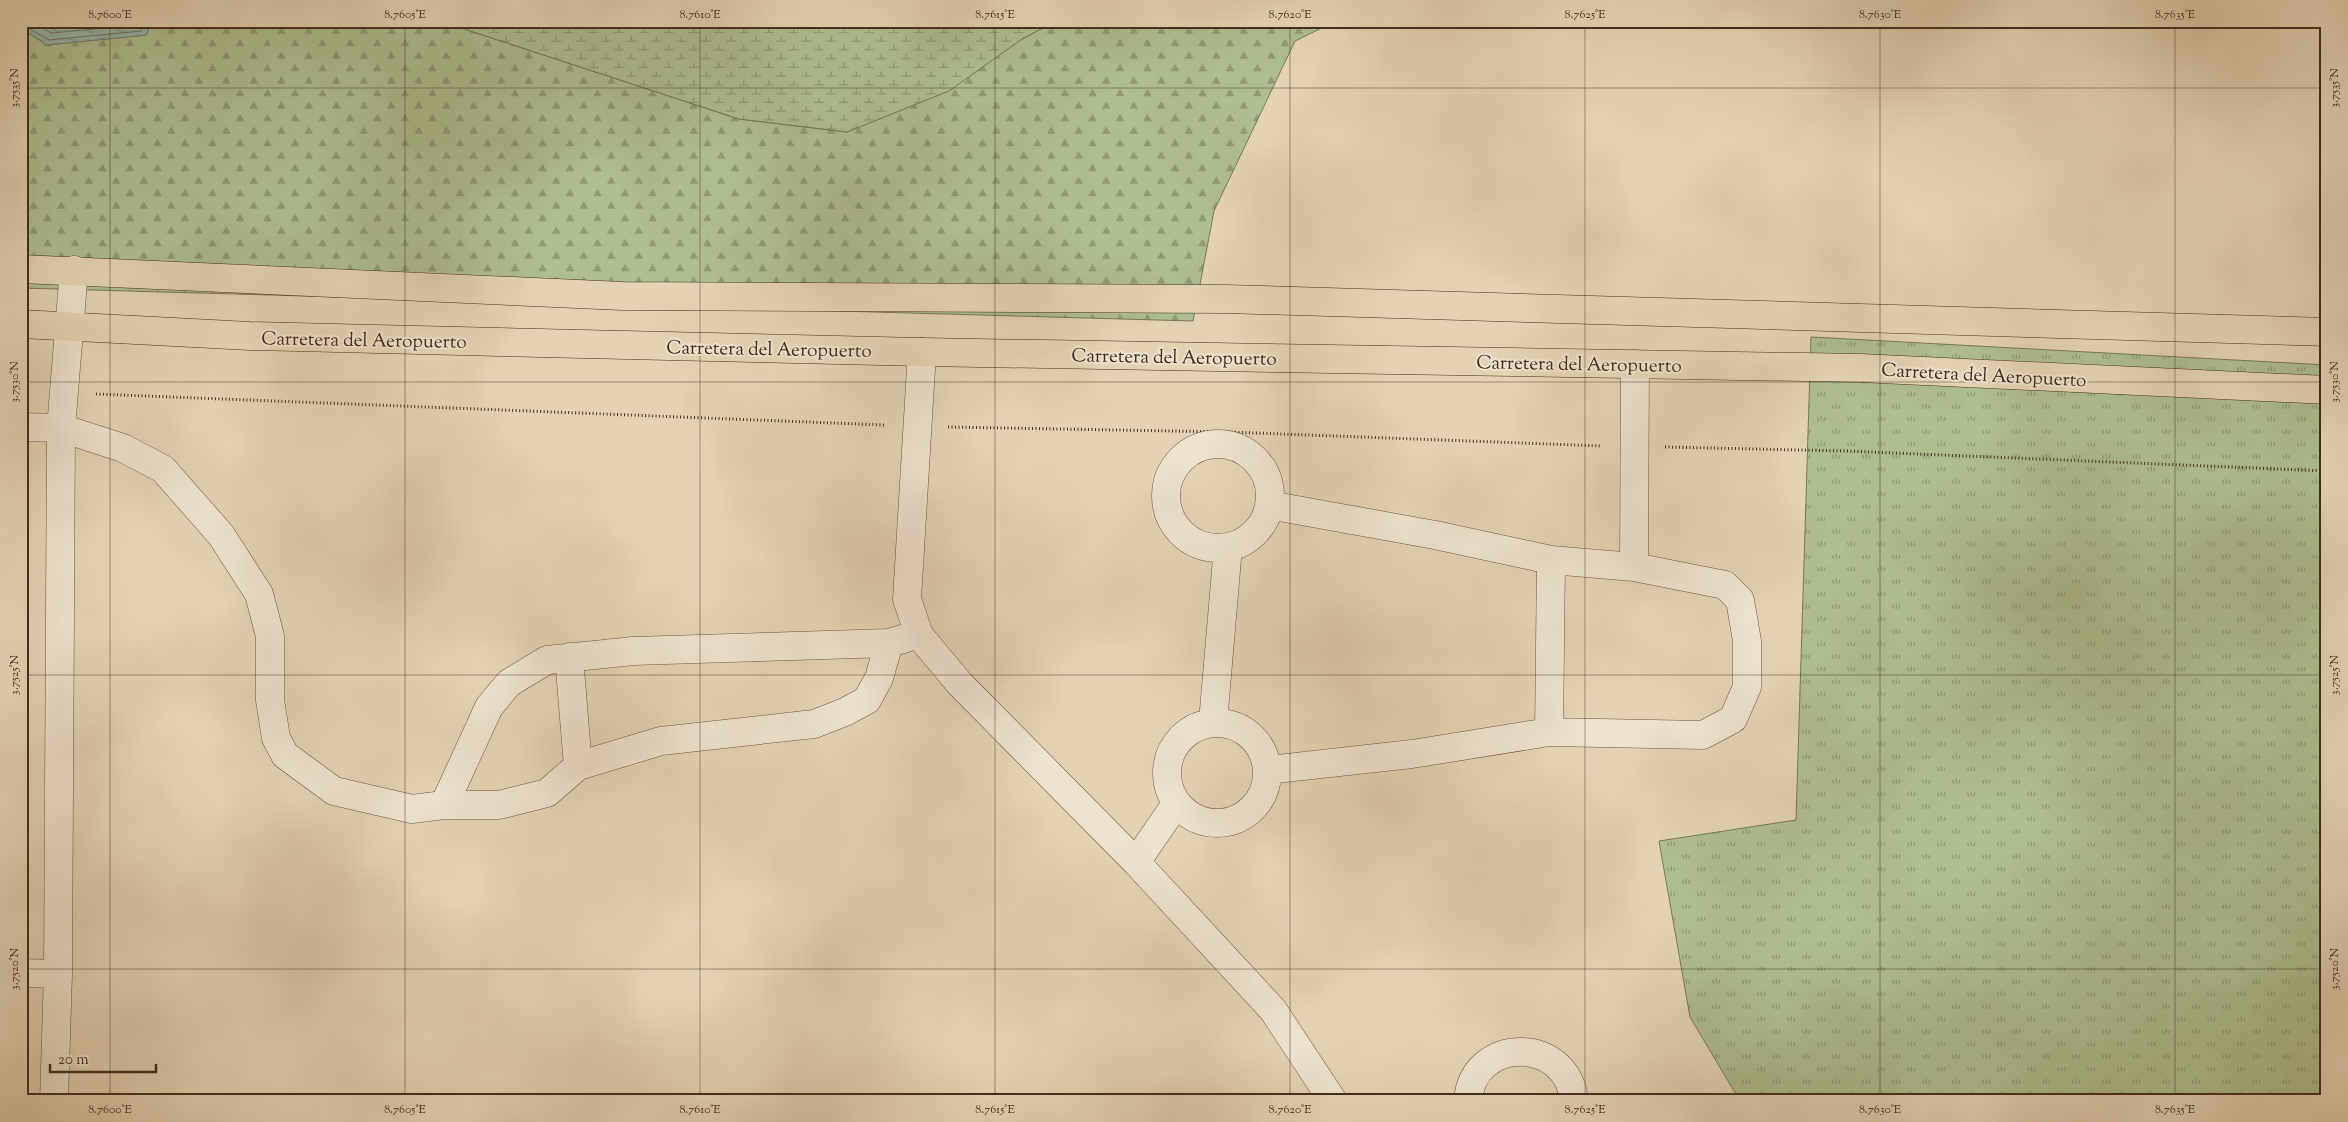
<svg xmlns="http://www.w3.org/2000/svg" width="2348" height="1122" font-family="'Sorts Mill Goudy',serif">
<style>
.grass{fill:url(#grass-tufts);stroke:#787658}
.forest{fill:url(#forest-firs);stroke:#787658}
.wetland{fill:url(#wetland-marsh);stroke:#787658}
.water{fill:url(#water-ripples);stroke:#738075}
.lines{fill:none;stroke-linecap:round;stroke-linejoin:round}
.shore{stroke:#6b7267;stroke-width:1}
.minor-casing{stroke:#6a5644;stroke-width:29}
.major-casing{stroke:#412d1f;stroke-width:29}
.path{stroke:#412d1f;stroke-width:3;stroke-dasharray:1 2.5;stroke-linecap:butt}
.minor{stroke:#ede2ce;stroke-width:28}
.major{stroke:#e3d3b4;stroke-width:28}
.ticks{fill:none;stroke:#412d1f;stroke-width:1;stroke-opacity:0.45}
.labels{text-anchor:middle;stroke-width:4;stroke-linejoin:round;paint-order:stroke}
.street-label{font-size:19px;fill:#412d1f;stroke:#ede2ce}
.neatline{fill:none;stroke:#412d1f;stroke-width:2}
.ticks-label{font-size:12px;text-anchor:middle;fill:#412d1f}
</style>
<defs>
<pattern id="grass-tufts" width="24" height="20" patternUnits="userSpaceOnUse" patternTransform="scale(1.25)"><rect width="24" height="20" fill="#aebe91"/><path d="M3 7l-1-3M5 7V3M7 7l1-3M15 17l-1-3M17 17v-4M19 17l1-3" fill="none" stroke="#8f9b76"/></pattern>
<pattern id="forest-firs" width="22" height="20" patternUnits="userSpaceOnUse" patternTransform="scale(1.25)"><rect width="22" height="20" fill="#aebe91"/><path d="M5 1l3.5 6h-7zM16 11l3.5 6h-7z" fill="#8f9b76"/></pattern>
<pattern id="wetland-marsh" width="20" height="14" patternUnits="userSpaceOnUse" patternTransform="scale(1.25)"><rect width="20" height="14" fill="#aebe91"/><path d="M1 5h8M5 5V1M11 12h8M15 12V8" fill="none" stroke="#8f9b76"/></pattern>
<pattern id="water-ripples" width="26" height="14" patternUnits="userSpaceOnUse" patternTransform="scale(1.25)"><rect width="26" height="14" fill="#95b7af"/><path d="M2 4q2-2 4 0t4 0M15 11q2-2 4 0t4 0" fill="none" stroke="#7b958e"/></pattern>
</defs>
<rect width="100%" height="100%" fill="#e3d3b4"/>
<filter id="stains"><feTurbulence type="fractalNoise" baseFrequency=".004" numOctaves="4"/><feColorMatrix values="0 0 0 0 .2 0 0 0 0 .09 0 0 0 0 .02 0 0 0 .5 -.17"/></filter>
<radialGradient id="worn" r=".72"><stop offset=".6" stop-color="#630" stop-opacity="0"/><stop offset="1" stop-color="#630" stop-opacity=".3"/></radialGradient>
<path class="grass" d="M1811,337l516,28v736h-587l-50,-84 -31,-176 137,-21z"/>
<path class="forest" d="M152,21h190l107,3 290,95 108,13 209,-111h280l-41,20 -81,170 -21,110 -1172,-33v-260l26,17 99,-10z"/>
<path class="wetland" d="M449,21h607l-34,18 -73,52 -102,41 -108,-13 -290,-95z"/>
<path class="water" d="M21,21h131l-6,14 -99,10 -26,-17z
M342,21h107v3l-106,-2z"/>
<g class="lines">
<path class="shore" d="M31,21l20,12 86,-8 3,-4
M45,21l7,4 44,-4
M21,24l28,16 92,-9 5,-10"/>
<defs>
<path id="minor" d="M922,352l-15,247 12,36 41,49 176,178 137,148 60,91
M21,427l40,1 62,20 40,21 58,66 38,59 11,42v64l6,38 9,17 49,36 78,18 32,-4h55l48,-12 31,-27 83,-25 153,-17 31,-12 22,-12 12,-22 10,-35
M1166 496a52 52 0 1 1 104 0a52 52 0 1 1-104 0Z
M1269,505l166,30 116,25 83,7
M569,657l9,109
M1213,722l15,-175
M1167 773a50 50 0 1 1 100 0a50 50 0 1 1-100 0Z
M1549,732l2,-172
M1268,770l144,-16 137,-22 154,3 30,-16 14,-32v-46l-7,-41 -15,-15 -91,-18 1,-203
M444,805l45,-98 20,-24 38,-23 86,-9 256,-8 17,-5
M1136,862l40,-58
M21,973l37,1
M54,1101l4,-127 3,-546 13,-158
M1468,1101c4,-65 100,-66 106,0"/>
<path id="major" d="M21,269l601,27 604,3 1101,33
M21,324l229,12 672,16 938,16 467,22"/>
</defs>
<use href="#minor" class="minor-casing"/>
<use href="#major" class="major-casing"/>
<path class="path" d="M96,394l788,31
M948,427l280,5 374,14
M1665,447l181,4 481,20"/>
<use href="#minor" class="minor"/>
<use href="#major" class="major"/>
</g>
<path class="ticks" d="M110,21v1080M405,21v1080M700,21v1080M995,21v1080M1290,21v1080M1585,21v1080M1880,21v1080M2175,21v1080M21,88h2306M21,382h2306M21,675h2306M21,969h2306"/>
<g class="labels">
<g class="street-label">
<text transform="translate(364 339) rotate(1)" y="7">Carretera del Aeropuerto</text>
<text transform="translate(769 348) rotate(1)" y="7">Carretera del Aeropuerto</text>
<text transform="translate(1174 356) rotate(1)" y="7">Carretera del Aeropuerto</text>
<text transform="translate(1579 363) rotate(1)" y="7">Carretera del Aeropuerto</text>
<text transform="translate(1984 374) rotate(3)" y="7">Carretera del Aeropuerto</text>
</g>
</g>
<rect width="2348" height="1122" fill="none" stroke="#e3d3b4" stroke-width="55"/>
<path d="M50 1064v8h106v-8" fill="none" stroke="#412d1f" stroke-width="2.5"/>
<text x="58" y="1064" font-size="15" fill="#412d1f" stroke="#ede2ce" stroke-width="4" paint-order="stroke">20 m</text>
<rect x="28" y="28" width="2292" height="1066" class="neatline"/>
<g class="ticks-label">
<text x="110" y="18">8.7600°E</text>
<text x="405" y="18">8.7605°E</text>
<text x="700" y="18">8.7610°E</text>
<text x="995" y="18">8.7615°E</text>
<text x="1290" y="18">8.7620°E</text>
<text x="1585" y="18">8.7625°E</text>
<text x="1880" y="18">8.7630°E</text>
<text x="2175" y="18">8.7635°E</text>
<text transform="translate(14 88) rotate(-90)" y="4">3.7535°N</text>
<text transform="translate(2334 88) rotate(-90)" y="4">3.7535°N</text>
<text transform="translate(14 382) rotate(-90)" y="4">3.7530°N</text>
<text transform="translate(2334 382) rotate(-90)" y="4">3.7530°N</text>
<text transform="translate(14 675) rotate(-90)" y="4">3.7525°N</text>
<text transform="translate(2334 675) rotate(-90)" y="4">3.7525°N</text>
<text transform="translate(14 969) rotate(-90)" y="4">3.7520°N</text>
<text transform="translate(2334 969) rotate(-90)" y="4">3.7520°N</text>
<text x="110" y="1113">8.7600°E</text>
<text x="405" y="1113">8.7605°E</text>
<text x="700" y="1113">8.7610°E</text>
<text x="995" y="1113">8.7615°E</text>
<text x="1290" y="1113">8.7620°E</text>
<text x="1585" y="1113">8.7625°E</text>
<text x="1880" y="1113">8.7630°E</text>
<text x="2175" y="1113">8.7635°E</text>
</g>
<rect width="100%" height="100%" filter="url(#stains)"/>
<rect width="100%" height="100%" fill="url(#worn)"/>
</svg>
